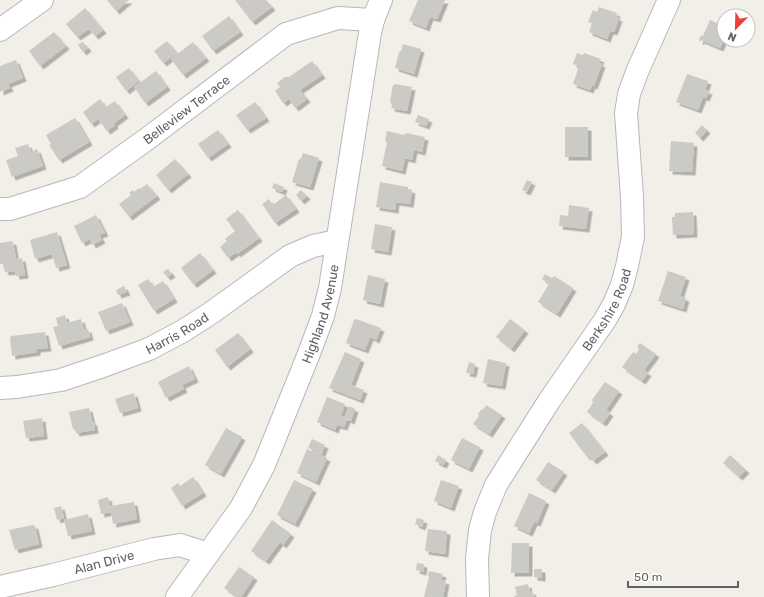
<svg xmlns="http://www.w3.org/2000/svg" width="764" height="597" font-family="Rubik,sans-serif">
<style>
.building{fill:#cccac5;filter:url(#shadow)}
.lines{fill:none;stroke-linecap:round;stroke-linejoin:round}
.minor-casing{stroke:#b5b8bc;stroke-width:24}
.minor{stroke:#fff;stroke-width:22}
.labels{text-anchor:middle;stroke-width:3.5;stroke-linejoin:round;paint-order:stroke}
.street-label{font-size:13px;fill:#5f6368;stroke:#fff}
</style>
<defs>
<filter id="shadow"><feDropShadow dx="3.5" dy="3.5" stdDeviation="0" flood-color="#0004"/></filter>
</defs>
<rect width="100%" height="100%" fill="#f1efe8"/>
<path class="building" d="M107,0h22l-13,11z
M235,0h31l6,7 -20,15z
M418,0h27l-8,19 -7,-2 -4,11 -17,-7z
M599,7l18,6 -1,4 3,1 -5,14 -4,-1 -3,8 -18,-7 3,-9 -4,-1 5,-12 4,2z
M85,8l18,22 -8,6 -6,-7 -12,8 -11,-13z
M229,16l11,16 -27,19 -11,-15z
M710,20l14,6v13l-4,9 -19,-8 -1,2 -1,-2 2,-5 2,1z
M54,32l12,14 -26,20 -11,-15z
M167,41l10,12 -14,10 -9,-12z
M82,42h1l5,6 -5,4 -5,-7z
M193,42l13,16 -23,17 -12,-16z
M403,44l18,5 -7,25 -19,-6 4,-16 2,-1z
M577,53l6,2 1,-2 17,6 -2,4 3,1 -8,22 -2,-1 -2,5 -17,-6 6,-18 -6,-2z
M16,60l7,18 -15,6 2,4 -10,4v-26z
M312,61l10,14 -22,15 7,9 -12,9 -6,-9 -6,4 -8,-12 5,-4 -3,-4 8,-6h4z
M129,68l10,13 -13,10 -10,-14z
M156,71l11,16 -22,16 -11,-16z
M687,74l21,7 -3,9 4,1 -3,7 -3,-1 -5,13 -22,-8z
M396,84l16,3 -5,24 -16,-3 1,-3 -2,-4 3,-16z
M100,99l6,8 9,-6 10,14 -11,8 1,2 -8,6 -9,-12 -7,5 -8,-12z
M255,102l11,16 -19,12 -11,-15z
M418,115l11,4 -3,7 -11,-4z
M75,118l14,24 -30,18 -10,-15 2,-1 -5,-9z
M702,125l5,5 -7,8 -5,-5z
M565,127h23v30h-23z
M218,130l10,14 -20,14 -10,-14z
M387,131l17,4 2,-2 19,4 -3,15 -8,-2 -2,10 -7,-2 -3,13 -20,-5 5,-23 -2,-2z
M671,141l23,2 -2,29 -23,-1z
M28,144l3,8 6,-3 6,17 -31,11 -6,-17 12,-4 -3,-8z
M303,153l16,5 -9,29 -18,-5 7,-23h2z
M175,159l13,15 -20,16 -12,-15z
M527,180l5,2 -5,10 -5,-2z
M380,182l28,5v2l4,1 -2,14 -14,-2 -1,8 -19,-3z
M274,183l10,4 -2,5 -10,-4z
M147,184l10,12 -28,21 -10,-13 12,-9 -2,-2 4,-3 1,2 5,-4 1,1z
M301,190l6,6 -6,5 -5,-6z
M286,195l10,14 -21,14 -13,-19 7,-5 4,6z
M569,205l20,3 -3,21 -27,-3 1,-11 8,1z
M238,210l21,28 -22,16 -1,-2 -8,6 -8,-11 7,-6 -2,-2 10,-8 -9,-12z
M693,212l1,22 -21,1 -1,-18h3v-4z
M96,215l9,18 -6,2 3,5 -10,5 -2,-6 -8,4 -8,-17z
M375,224l17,3 -4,25 -17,-3z
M57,232l10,33 -11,3 -4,-14 -17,5 -5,-19z
M12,241l1,1 3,17 6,-1 3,17 -9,1 -1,-5 -10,1 -2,-8h-3v-21z
M200,253l13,17 -19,14h-1l-12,-16z
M168,269l4,5 -5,3 -4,-5z
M668,271l18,6 -6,19 6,2 -3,11 -25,-8z
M545,274l7,4 2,-2 19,12 -16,26 -19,-12 11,-18 -7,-5z
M368,275l17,4 -5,25 -17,-4z
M148,279l5,8 10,-6 11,18 -20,12 -16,-26z
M124,286l3,6 -9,3 -2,-5z
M122,303l8,19 -24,9 -8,-19z
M65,315l2,8 14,-4 3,11 4,-1 2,8 -31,9 -6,-19 5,-1 -2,-8z
M356,319l25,9 -5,12 -6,-3 -5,13 -19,-7 8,-23z
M510,319l15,11 -14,19 -15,-12z
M45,332l3,16 -11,1v3l-25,4 -2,-17 1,-3z
M238,333l12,16 -23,18 -12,-17z
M640,343l16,11 -12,16 4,3 -6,8 -20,-14 11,-15 3,2 3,-5 -2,-3z
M345,352l16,7 -10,26 13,5 -4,10 -31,-12z
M488,359l18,4 -4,23 -19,-3z
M469,362l6,2 -2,10 -7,-1z
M189,366l6,13 -13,6 2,4 -18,9 -8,-16z
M605,382l14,9 -13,19 4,3 -7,10 -16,-11 6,-9 -1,-3z
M134,393l4,15 -18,5 -5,-14z
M327,397l18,7 -4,12 4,1 4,-11 6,3 -4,12 -4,-2 -3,8 -7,-2 -2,5 -18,-8z
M486,405l16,10 -13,19 -16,-10 6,-8 -1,-2 4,-5h2z
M89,408l3,13 2,2 1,7 -19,3 -1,-3 -2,-1 -4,-17z
M42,418l2,18 -18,2 -3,-17z
M582,423l23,29 -12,9 -4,-5 -2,1 -18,-24z
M226,428l16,9 -21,37 -16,-9z
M462,438l18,9 -11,22 -18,-9z
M312,439l13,6 -4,10 6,3 -11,24 -19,-9 10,-24 8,4 1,-2 -8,-3z
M438,455l8,5 -3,5 -8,-4z
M730,455l16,15 -7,7 -16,-14z
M548,462l16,10 -12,18 -16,-10z
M193,477l10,16 -21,13 -11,-18 7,-5 2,3z
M294,480l19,9 -18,35 -18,-9z
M441,480l18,6 -8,22 -17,-7z
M529,493l17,8 -9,22 -3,-1 -5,11 -15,-7z
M108,497l2,9 24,-4 3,17 -24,5 -2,-12 -10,2 -3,-14z
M61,506l3,12 -7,2 -3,-12z
M88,514l4,17 -24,5 -4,-16z
M417,518l7,2 -2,7 -7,-3z
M272,520l19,14 -8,11 -3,-3 -14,19 -15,-10z
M33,525l2,1 4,18 -24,6 -6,-20z
M428,529l18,2 1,1 -2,22 -20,-3z
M512,543h17v30h-18z
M417,563l7,1 -1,8 -7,-2z
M239,567l15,10 -13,20h-3l-14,-9z
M534,569h8v9l-8,-1z
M429,571l14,3 -2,6 5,1 -3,16h-19l5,-20 -1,-1z
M528,584l2,8 2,-1 2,6h-20v-1l3,-1 -2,-8z"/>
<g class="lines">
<defs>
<g id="minor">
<path d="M0,30l42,-30"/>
<path id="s1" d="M0,209h10l70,-22 67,-48 139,-105 52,-16 35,2"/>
<path id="s2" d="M0,388l17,-1 44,-7 42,-14 46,-17 34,-18 28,-18 79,-57 23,-10 24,-5"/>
<path id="s3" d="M0,587l53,-12 101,-26 26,-4 28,9"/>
<path id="s4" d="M177,597l64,-89 23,-43 44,-109 15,-40 7,-28 40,-255 3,-13 8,-20"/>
<path id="s5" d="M478,597l-1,-38 3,-29 5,-18 11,-27 53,-84 56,-81 9,-16 8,-19 5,-19 6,-29 -1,-40 -6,-84 3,-19 8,-22 32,-72"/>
</g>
</defs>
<use href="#minor" class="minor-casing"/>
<use href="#minor" class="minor"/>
</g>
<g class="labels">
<g class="street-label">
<text dy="5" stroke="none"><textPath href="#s1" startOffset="215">Belleview Terrace</textPath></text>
<text dy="5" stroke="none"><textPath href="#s5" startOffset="323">Berkshire Road</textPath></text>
<text dy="5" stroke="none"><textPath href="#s4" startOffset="320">Highland Avenue</textPath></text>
<text dy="5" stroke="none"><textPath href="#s2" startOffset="187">Harris Road</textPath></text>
<text dy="5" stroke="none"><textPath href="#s3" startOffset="107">Alan Drive</textPath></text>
</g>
</g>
<g transform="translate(736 28) rotate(203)"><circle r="19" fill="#ffffff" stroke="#bfc1c3"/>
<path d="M0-3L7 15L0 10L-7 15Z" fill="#ea4335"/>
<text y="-6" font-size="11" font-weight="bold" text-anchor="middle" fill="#5f6368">N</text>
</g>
<path d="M628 581v6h110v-6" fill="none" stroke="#5f6368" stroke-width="2"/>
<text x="634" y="581" font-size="12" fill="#5f6368" stroke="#ffffff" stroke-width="3" paint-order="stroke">50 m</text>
</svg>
